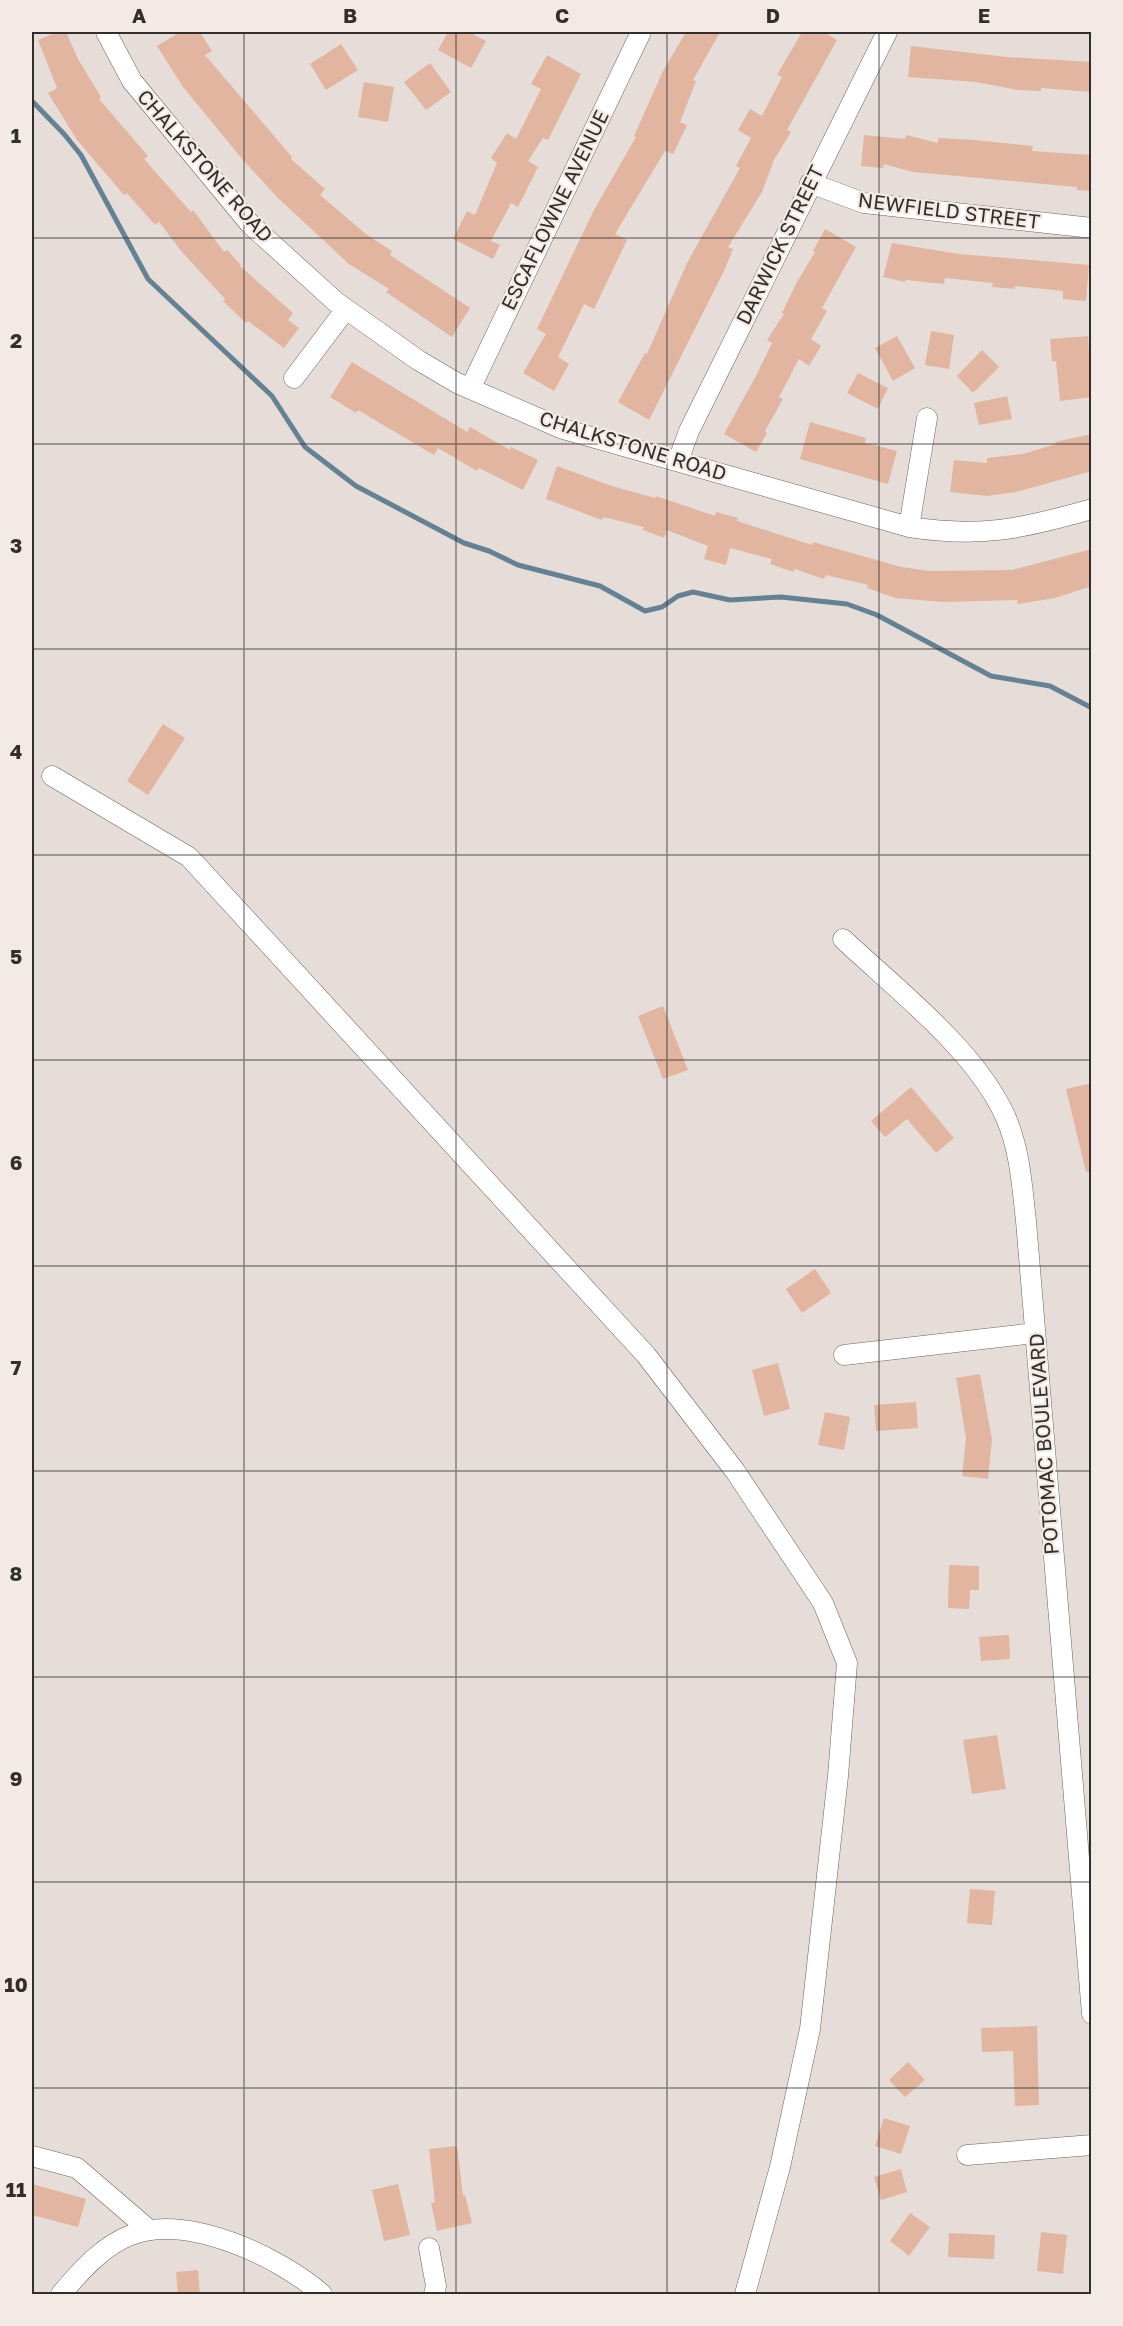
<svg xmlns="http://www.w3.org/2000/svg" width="1123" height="2326" font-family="'Golos Text',sans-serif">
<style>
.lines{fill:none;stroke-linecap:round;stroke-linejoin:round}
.stream{stroke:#658294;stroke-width:5}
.building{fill:#e2b5a0}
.minor-casing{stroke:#6c6360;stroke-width:21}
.minor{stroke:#fff;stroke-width:20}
.grid{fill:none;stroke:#322e2c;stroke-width:1.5;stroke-opacity:0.55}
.labels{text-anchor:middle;stroke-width:4.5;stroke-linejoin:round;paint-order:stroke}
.street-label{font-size:20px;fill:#322e2c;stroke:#f4eae5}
.neatline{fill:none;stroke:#322e2c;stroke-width:2}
.grid-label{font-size:20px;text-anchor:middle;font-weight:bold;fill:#322e2c}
</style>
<rect width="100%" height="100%" fill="#e6ddd8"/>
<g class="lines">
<path class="stream" d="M32,101l32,33 17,21 67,124 124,117 33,51 51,39 108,57 25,8 29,14 82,21 45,25 17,-4 16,-11 15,-4 37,8 51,-3 66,7 30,11 114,61 59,10 42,22"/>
</g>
<path class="building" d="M58,32h8l12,27 23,38 -2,2 49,57 -4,3 47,53 2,-2 31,42 3,-2 14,15 -1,1 53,47 -5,7 11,8 -15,20 -36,-27 -2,2 -23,-22 2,-2 -43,-47 -23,-30 -4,3 -28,-32 -3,2 -47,-55 -29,-47 9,-5 -19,-48z
M180,32h20l12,19 -7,4 87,102 -1,2 34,30 -5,6 47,40 25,16 -2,4 80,53 -18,29 -66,-45 3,-3 -40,-25 -71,-66 -35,-38 -60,-73 -26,-41z
M448,32h21l17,9 -15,27 -33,-18z
M686,32h34l-27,48 3,1 -16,41 7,3 -14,29 -8,-3 -50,83 12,6 -33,69 -10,-5 -26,53 11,7 -15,27 -31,-18 23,-39 -9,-5 57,-119 42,-73 -2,-1 29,-65z
M802,32h22l13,8 -50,90 4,2 -17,28 -12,32 -34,55 5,2 -9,22 -75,149 -31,-18 27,-49 2,1 40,-91 53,-95 -4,-2 15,-28 -13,-8 12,-21 12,7 20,-39 -5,-2z
M341,44l17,26 -32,20 -16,-26z
M911,46l96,11 85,5v30l-51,-4v3l-23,-1 -42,-8 -68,-5z
M547,55l34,19 -33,66 -5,-2 -15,23 10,6 -20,40 -7,-4 -20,38 9,4 -7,14 -40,-20 14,-28 8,4 22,-52 -6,-5 16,-25 9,6 25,-50 -10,-5z
M430,63l21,29 -25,18 -22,-28z
M364,82l30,5 -6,35 -30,-5z
M864,135l41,4 1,-4 32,8v-5l36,2 59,6 -1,5 60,4v36l-15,-1v-3l-164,-15 -29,-8 -1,4 -22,-2z
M825,229l31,18 -34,61 5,3 -16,28 10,7 -12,20 -10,-7 -20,38 4,2 -18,32 2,2 -11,19 -32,-18 33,-60 15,-31 -5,-3 17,-26 -2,-1 15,-31 18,-30 -2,-1z
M892,243l67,11 130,11 -3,36 -23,-2v-8l-48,-5v3l-23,-2 1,-4 -48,-5 -1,6 -38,-4 -1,2 -22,-5z
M931,331l23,4 -5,34 -24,-4z
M897,336l18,32 -22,13 -18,-33z
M1088,336l4,61 -32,4 -4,-40 -4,1 -2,-23z
M982,350l17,17 -26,26 -16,-17z
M352,362l115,70 3,-5 40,23 1,-3 27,13 -15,30 -44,-22 -2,3 -39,-23 -4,7 -76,-45 -2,3 -26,-16z
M858,373l30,15 -10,21 -31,-16z
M1007,396l5,23 -33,6 -5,-22z
M810,422l56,16 -1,5 32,8 -9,33 -88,-25z
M1092,434v37l-76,21 -29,4 -37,-4 4,-32 33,3v-5l36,-4 33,-10 -1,-2z
M557,466l55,20 43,12 1,-2 59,20 1,-4 22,6 -1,3 75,24 1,-3 88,25 29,4 82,-1 80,-21v37l-37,12 -37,6 -1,-4 -74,2 -48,-4 -28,-10 1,-3 -42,-10 -2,4 -29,-10 -2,3 -23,-8 2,-5 -42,-11 -4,17 -22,-6 4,-13 -41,-16 -3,8 -21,-8 1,-3 -41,-10 -1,3 -56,-21z
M163,724l22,14 -37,57 -21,-14z
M663,1006l25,64 -25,9 -25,-63z
M1092,1083v88l-6,1 -20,-83z
M911,1087l43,51 -18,15 -29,-34 -22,18 -14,-16z
M815,1269l16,24 -29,20 -16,-24z
M778,1363l12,46 -26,7 -12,-46z
M980,1374l12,66 -4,39 -26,-3 4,-38 -10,-60z
M916,1402l2,26 -42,3 -2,-26z
M825,1412l25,5 -6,33 -26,-5z
M949,1565l30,1v24h-9l-1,19 -21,-1z
M1009,1635l1,24 -29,2 -2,-24z
M997,1735l9,54 -34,5 -9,-54z
M970,1889l25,2 -3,34 -25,-2z
M1037,2026l2,79 -24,1 -2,-55 -31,1 -1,-24z
M908,2062l17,18 -20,17 -16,-17z
M884,2118l26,8 -9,28 -26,-8z
M457,2146l6,50 2,-1 7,28 -35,8 -6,-28 4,-1 -6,-53z
M901,2169l6,23 -26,8 -7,-23z
M32,2184l54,15 -8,28 -46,-12z
M398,2184l12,51 -26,6 -12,-51z
M910,2213l20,14 -21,29 -19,-15z
M1041,2232l26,3 -4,39 -26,-3z
M949,2233l46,2 -1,24 -46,-2z
M198,2270l2,25h-22l-2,-23z"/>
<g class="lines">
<defs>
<path id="minor" d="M106,32l26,49 118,143 86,78 82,58 39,23 106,46 346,98c73,11 113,2 183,-18
M810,183l54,20 228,25
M294,378l52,-69
M470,389l171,-357
M678,461l11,-30 198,-399
M909,527l18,-109
M52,776l137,81 457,498 89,116 88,132 24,60 -9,113 -28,253 -30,138 -35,127
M843,939c53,50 134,112 163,179 14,32 16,68 20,103l66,793
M844,1355l191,-22
M967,2155l125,-10
M32,2156l45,12 71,61
M429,2248l7,38 -2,8
M61,2294c19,-22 41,-48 70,-59 57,-22 148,22 191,59"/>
</defs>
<use href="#minor" class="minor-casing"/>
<use href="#minor" class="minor"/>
</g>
<path class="grid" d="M244,32v2262M456,32v2262M667,32v2262M879,32v2262M32,238h1060M32,444h1060M32,649h1060M32,855h1060M32,1060h1060M32,1266h1060M32,1471h1060M32,1677h1060M32,1882h1060M32,2088h1060"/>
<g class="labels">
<g class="street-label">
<text transform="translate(205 166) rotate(49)" y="7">CHALKSTONE ROAD</text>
<text transform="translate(555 210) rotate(-64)" y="7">ESCAFLOWNE AVENUE</text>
<text transform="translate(949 211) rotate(7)" y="7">NEWFIELD STREET</text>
<text transform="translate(780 245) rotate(-64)" y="7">DARWICK STREET</text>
<text transform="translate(633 446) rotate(17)" y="7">CHALKSTONE ROAD</text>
<text transform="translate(1044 1444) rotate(-94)" y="7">POTOMAC BOULEVARD</text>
</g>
</g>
<rect width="1123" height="2326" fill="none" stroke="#f4eae5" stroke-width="66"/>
<rect x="33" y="33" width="1057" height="2260" class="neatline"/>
<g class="grid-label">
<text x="139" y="23">A</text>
<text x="350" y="23">B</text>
<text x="562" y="23">C</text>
<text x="773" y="23">D</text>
<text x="984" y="23">E</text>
<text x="16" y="143">1</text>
<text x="16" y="348">2</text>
<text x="16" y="553">3</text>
<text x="16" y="759">4</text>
<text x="16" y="964">5</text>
<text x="16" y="1170">6</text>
<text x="16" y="1375">7</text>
<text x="16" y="1581">8</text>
<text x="16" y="1786">9</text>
<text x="16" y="1992">10</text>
<text x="16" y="2197">11</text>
</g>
</svg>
